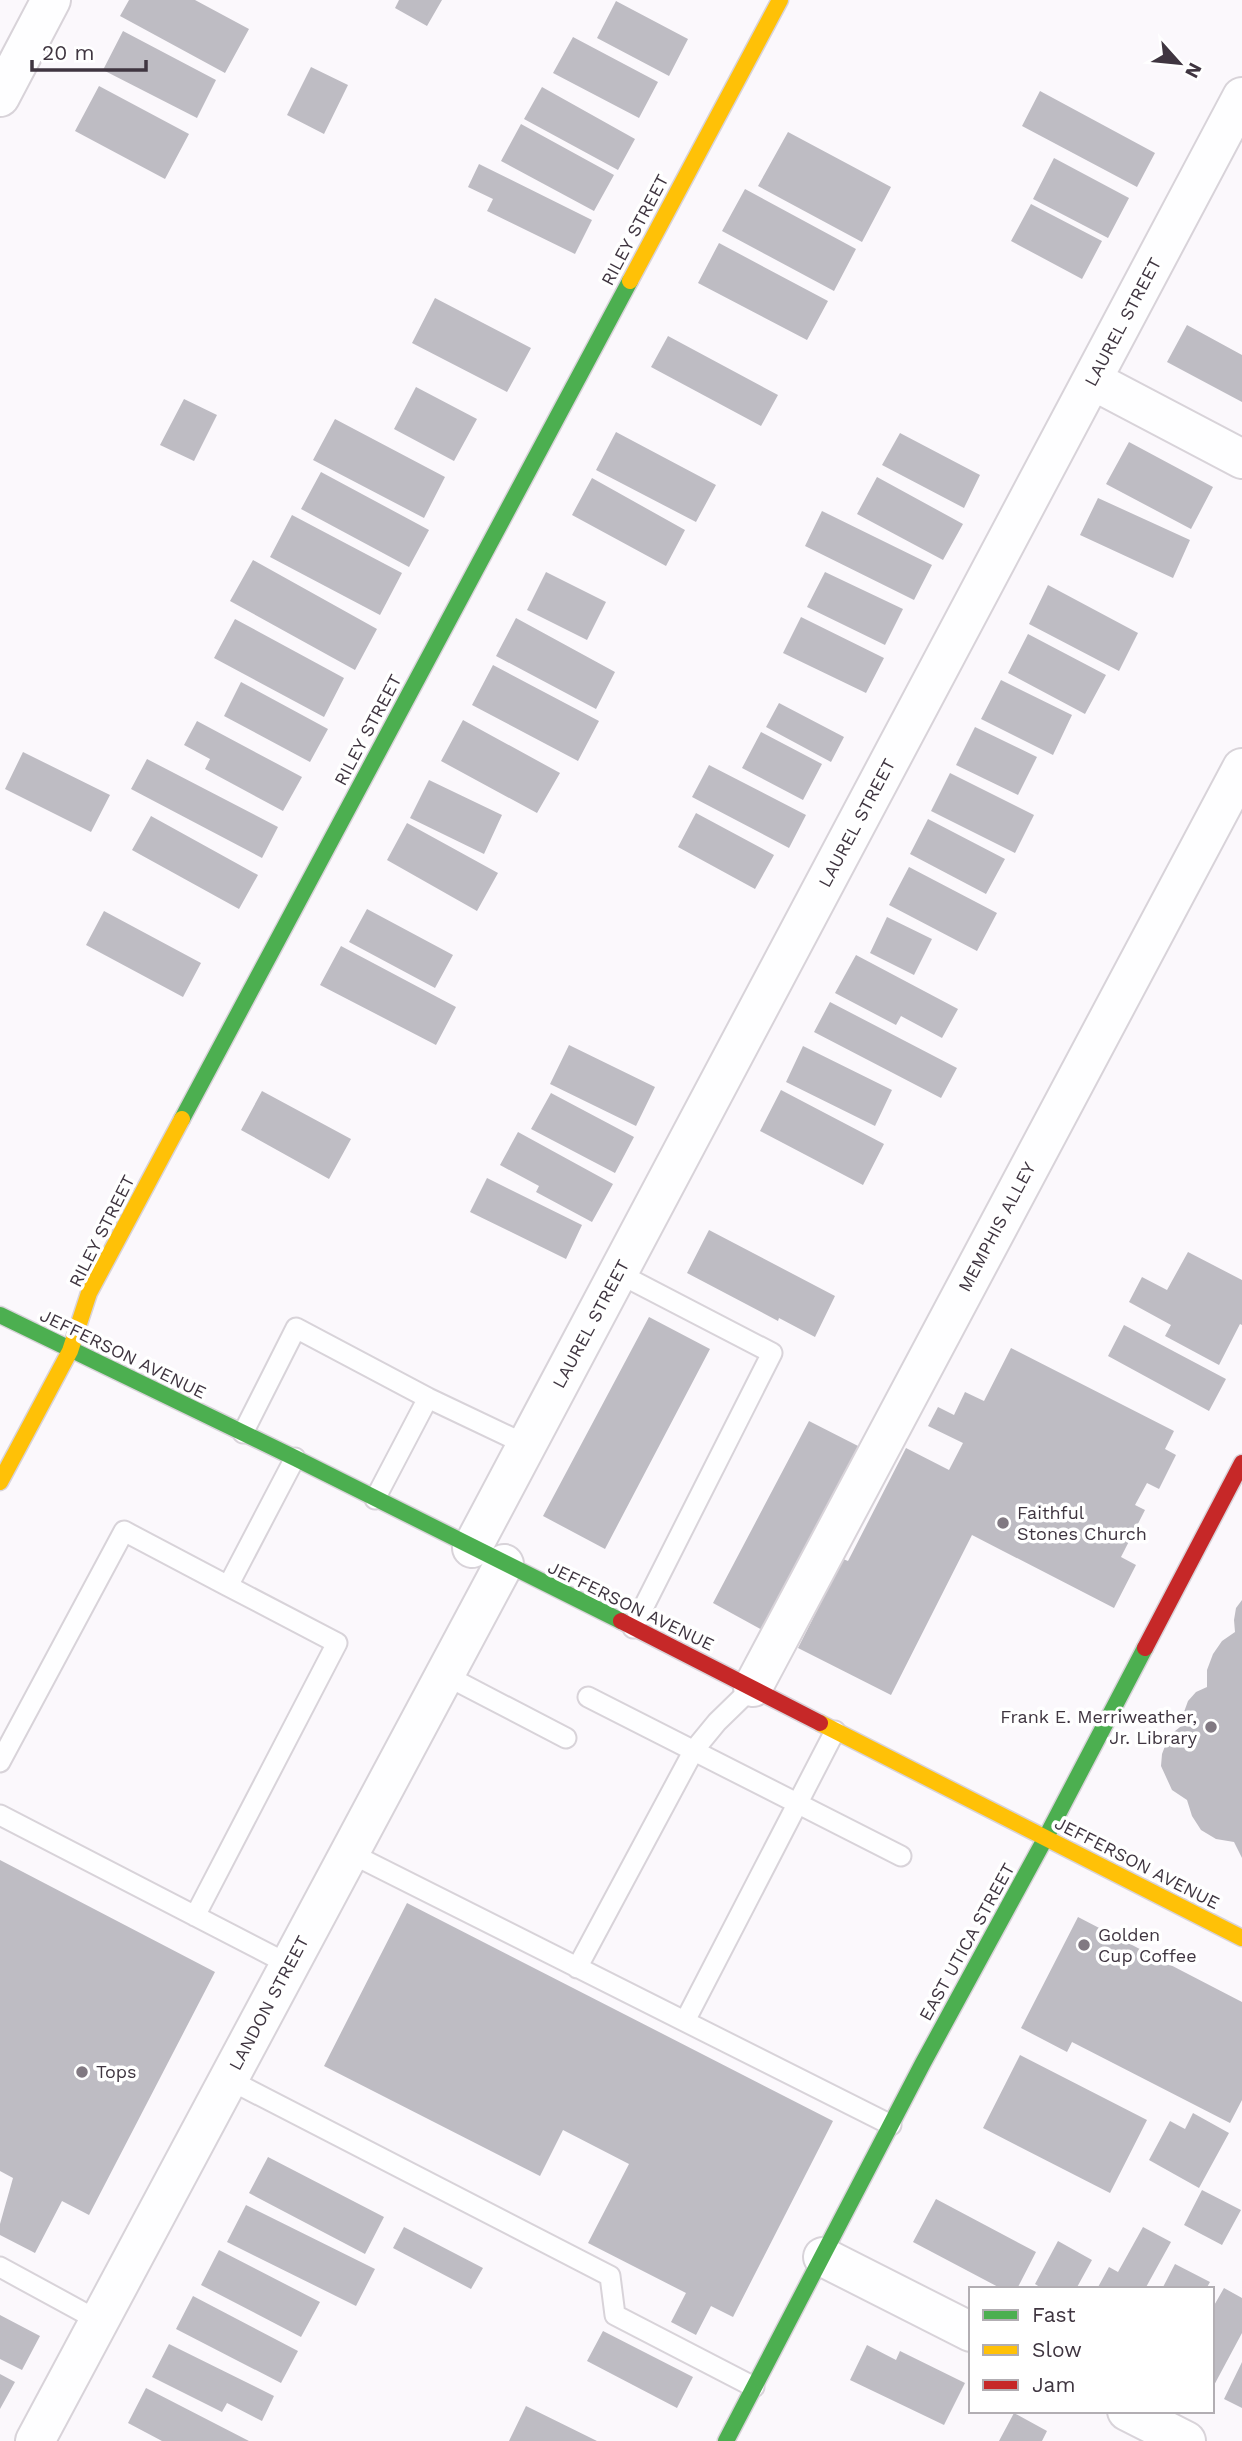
<svg xmlns="http://www.w3.org/2000/svg" width="1242" height="2441" font-family="'Work Sans',sans-serif">
<style>
.building{fill:#bebcc3}
.lines{fill:none;stroke-linecap:round;stroke-linejoin:round}
.lane-casing{stroke:#d8d3d9;stroke-width:23}
.street-casing{stroke:#d8d3d9;stroke-width:42}
.fast-casing{stroke:#d8d3d9;stroke-width:19}
.slow-casing{stroke:#d8d3d9;stroke-width:19}
.jam-casing{stroke:#d8d3d9;stroke-width:19}
.lane{stroke:#fefeff;stroke-width:19}
.street{stroke:#fefeff;stroke-width:38}
.fast{stroke:#4caf50;stroke-width:16}
.slow{stroke:#ffc107;stroke-width:16}
.jam{stroke:#c62828;stroke-width:16}
.poi-dot{fill:#817982;stroke:#fff;stroke-width:2.5}
.labels{text-anchor:middle;stroke-width:7;stroke-linejoin:round;paint-order:stroke}
.street-label{font-size:18px;fill:#3f3540;stroke:#fff}
.poi-label{font-size:18px;fill:#3f3540;stroke:#fff;text-anchor:start}
</style>
<rect width="100%" height="100%" fill="#fbf8fc"/>
<path class="building" d="M129,0h66l54,29 -24,44 -105,-57z
M399,0h43l-15,26 -32,-18z
M616,1l72,38 -19,37 -72,-38z
M123,31l93,49 -19,38 -94,-48z
M573,37l85,45 -19,36 -86,-45z
M311,67l37,18 -24,49 -37,-19z
M99,86l90,48 -24,45 -90,-48z
M542,87l93,52 -17,31 -94,-51z
M1040,91l115,62 -18,34 -115,-61z
M521,124l93,51 -20,36 -93,-50z
M788,132l103,55 -29,55 -104,-56z
M1054,158l75,40 -21,40 -75,-39z
M479,164l113,56 -17,34 -88,-43 6,-12 -25,-12z
M745,189l111,60 -22,42 -112,-60z
M1031,204l71,37 -20,38 -71,-38z
M719,243l109,58 -21,39 -109,-57z
M435,298l96,50 -24,44 -95,-49z
M1187,325l55,30v47l-75,-40z
M668,336l110,59 -17,31 -110,-59z
M416,387l61,32 -23,42 -60,-32z
M184,399l33,16 -23,46 -34,-16z
M335,419l110,58 -21,41 -111,-58z
M616,432l100,53 -20,37 -100,-52z
M900,433l80,42 -16,33 -82,-43z
M1129,442l84,45 -22,42 -85,-45z
M321,472l108,58 -20,37 -108,-58z
M877,477l86,47 -20,36 -86,-46z
M592,478l93,52 -19,36 -94,-51z
M1098,498l92,42 -17,38 -93,-43z
M822,511l110,54 -18,35 -109,-54z
M292,515l110,58 -22,42 -110,-58z
M253,560l124,69 -22,41 -125,-69z
M546,572l60,30 -19,38 -60,-30z
M825,572l78,37 -18,36 -78,-38z
M1048,585l90,48 -19,38 -90,-47z
M801,617l83,41 -18,35 -83,-40z
M516,618l99,54 -19,37 -100,-53z
M235,619l109,59 -20,39 -110,-59z
M1028,634l78,41 -21,39 -77,-41z
M493,665l106,56 -21,40 -106,-56z
M1001,680l71,35 -19,40 -72,-36z
M241,682l87,47 -18,33 -86,-46z
M779,703l65,34 -13,25 -65,-35z
M463,720l97,53 -23,40 -96,-52z
M197,721l105,56 -19,34 -78,-42 5,-10 -26,-14z
M975,727l62,30 -19,38 -62,-30z
M761,732l61,32 -19,36 -61,-32z
M23,752l87,43 -19,37 -86,-43z
M147,759l131,68 -16,31 -131,-69z
M709,765l97,50 -17,33 -97,-51z
M950,773l84,42 -19,38 -84,-42z
M429,780l73,35 -18,39 -74,-36z
M696,813l78,42 -19,34 -77,-42z
M151,816l107,59 -19,34 -107,-59z
M928,819l77,40 -19,35 -76,-40z
M407,823l91,50 -21,38 -90,-51z
M909,867l88,46 -20,38 -88,-46z
M367,909l86,46 -18,33 -86,-46z
M104,911l97,52 -18,34 -97,-52z
M887,917l45,22 -18,36 -44,-22z
M341,946l115,61 -20,38 -116,-60z
M856,955l102,54 -16,29 -41,-22 -5,9 -61,-32z
M830,1002l127,66 -16,30 -127,-66z
M569,1045l86,42 -19,39 -86,-42z
M803,1046l89,44 -17,36 -89,-44z
M781,1090l103,54 -21,41 -103,-54z
M262,1091l89,48 -22,40 -88,-49z
M551,1093l83,44 -19,36 -84,-44z
M518,1132l95,52 -21,38 -56,-30 3,-6 -39,-21z
M487,1178l95,47 -16,34 -96,-47z
M709,1230l126,66 -20,41 -36,-19 -1,3 -91,-48z
M1188,1252l54,28v45l-2,-1 -21,41 -54,-29 6,-11 -42,-23 13,-25 25,13z
M649,1317l61,32 -105,200 -62,-33z
M1124,1325l102,54 -17,32 -101,-55z
M1011,1348l163,83 -9,18 11,6 -17,34 -12,-6 -12,22 10,5 -24,47 15,8 -22,43 -142,-73 -81,160 -93,-47 45,-89 5,2 58,-113 43,22 14,-27 -35,-17 10,-19 16,8 11,-23 19,9z
M809,1421l53,27 -96,184 -53,-29z
M1242,1600v258l-8,-16 -18,-3 -15,-9 -9,-14 -5,-16 -15,-10 -11,-24 1,-12 5,-13 8,-10 9,-7v-12l4,-11 8,-9 11,-5v-17l6,-16 9,-13 13,-9 -1,-12 2,-12z
M0,1860l215,112 -126,243 -27,-14 -27,52 -35,-18v-11l13,-46 -13,-7z
M407,1903l426,218 -100,196 -22,-11 -15,29 -25,-13 15,-29 -98,-50 41,-79 -66,-34 -23,46 -216,-110z
M1078,1917l164,85v98l-12,23 -158,-81 -5,10 -46,-24z
M1020,2055l127,65 -37,73 -127,-65z
M1193,2113l36,20 -30,55 -50,-28 21,-39 15,8z
M268,2157l116,60 -19,37 -116,-61z
M1202,2190l39,20 -19,35 -38,-20z
M936,2199l100,53 -19,37h-15l-89,-47z
M246,2205l129,64 -19,37 -129,-64z
M404,2227l79,41 -12,21 -78,-41z
M1143,2227l28,15 -26,47h-48l12,-22 9,5z
M1058,2241l34,19 -16,29h-33l-8,-5z
M219,2250l101,52 -19,35 -100,-52z
M1175,2264l35,18 -4,7h-44z
M1224,2288l18,10v35l-30,56v-80z
M193,2296l105,55 -17,32 -105,-54z
M0,2315l40,21 -18,34 -22,-11z
M603,2331l90,46 -16,31 -90,-47z
M169,2344l105,52 -12,25 -35,-18 -5,9 -70,-35z
M867,2345l29,15 4,-9 65,32 -21,42 -94,-45z
M1242,2362v46l-18,-9z
M0,2374l15,8 -15,27z
M146,2388l103,53h-87l-34,-18z
M526,2406l71,35h-88z
M1014,2413l33,18 -5,10h-43z"/>
<g class="lines">
<defs>
<path id="lane" d="M618,1273l154,80 -139,275
M243,1433l53,-105 132,70 99,47
M375,1499l53,-101
M445,1675l121,63
M588,1697l313,159
M0,1762l124,-231 104,55 67,-128
M0,1815l290,150
M350,1853l541,272
M195,1916l142,-273 -109,-57
M577,1968l117,-218 23,-28 36,-35
M685,2021l150,-290
M228,2079l382,197 5,39 139,72
M0,2267l99,54"/>
<path id="street" d="M0,97l51,-97
M1092,380l150,79
M472,1548l770,-1451
M753,1687l489,-919
M823,2257l148,75
M1127,2411l59,30
M35,2441l469,-877"/>
<path id="fast" d="M182,1119l448,-838
M0,1315l295,143 326,163
M726,2441l197,-378 122,-224 100,-191"/>
<path id="slow" d="M630,281l150,-281
M0,1482l70,-131 19,-58 93,-174
M820,1723l422,215"/>
<path id="jam" d="M621,1621l199,102
M1145,1648l97,-185"/>
</defs>
<use href="#lane" class="lane-casing"/>
<use href="#street" class="street-casing"/>
<use href="#fast" class="fast-casing"/>
<use href="#slow" class="slow-casing"/>
<use href="#jam" class="jam-casing"/>
<use href="#lane" class="lane"/>
<use href="#street" class="street"/>
<use href="#fast" class="fast"/>
<use href="#slow" class="slow"/>
<use href="#jam" class="jam"/>
</g>
<g class="poi-dot">
<circle cx="1003" cy="1523" r="7"/>
<circle cx="1211" cy="1727" r="7"/>
<circle cx="1084" cy="1945" r="7"/>
<circle cx="82" cy="2072" r="7"/>
</g>
<g class="labels">
<g class="street-label">
<text transform="translate(635 230) rotate(-62)" y="6">RILEY STREET</text>
<text transform="translate(1123 322) rotate(-62)" y="6">LAUREL STREET</text>
<text transform="translate(368 730) rotate(-62)" y="6">RILEY STREET</text>
<text transform="translate(857 823) rotate(-62)" y="6">LAUREL STREET</text>
<text transform="translate(997 1227) rotate(-62)" y="6">MEMPHIS ALLEY</text>
<text transform="translate(102 1231) rotate(-63)" y="6">RILEY STREET</text>
<text transform="translate(591 1324) rotate(-62)" y="6">LAUREL STREET</text>
<text transform="translate(123 1354) rotate(26)" y="6">JEFFERSON AVENUE</text>
<text transform="translate(631 1606) rotate(26)" y="6">JEFFERSON AVENUE</text>
<text transform="translate(1137 1863) rotate(27)" y="6">JEFFERSON AVENUE</text>
<text transform="translate(967 1942) rotate(-61)" y="6">EAST UTICA STREET</text>
<text transform="translate(269 2003) rotate(-62)" y="6">LANDON STREET</text>
</g>
<g class="poi-label">
<text x="1017" y="1519">Faithful<tspan x="1017" dy="21">Stones Church</tspan></text>
<text x="1197" y="1723" text-anchor="end">Frank E. Merriweather,<tspan x="1197" dy="21">Jr. Library</tspan></text>
<text x="1098" y="1941">Golden<tspan x="1098" dy="21">Cup Coffee</tspan></text>
<text x="96" y="2078">Tops</text>
</g>
</g>
<rect x="969" y="2287" width="245" height="126" fill="#ffffff" stroke="#b2aeb3" stroke-width="2"/>
<rect x="983" y="2310" width="35" height="10" fill="#4caf50" stroke="#b2aeb3" stroke-width="2"/>
<text x="1032" y="2322" font-size="21" fill="#3f3540">Fast</text>
<rect x="983" y="2345" width="35" height="10" fill="#ffc107" stroke="#b2aeb3" stroke-width="2"/>
<text x="1032" y="2357" font-size="21" fill="#3f3540">Slow</text>
<rect x="983" y="2380" width="35" height="10" fill="#c62828" stroke="#b2aeb3" stroke-width="2"/>
<text x="1032" y="2392" font-size="21" fill="#3f3540">Jam</text>
<g transform="translate(1179 63) rotate(117)" stroke="#ffffff" stroke-width="5" paint-order="stroke">
<path d="M0-5L12 26L0 18L-12 26Z" fill="#3f3540"/>
<text y="-10" font-size="19" font-weight="bold" text-anchor="middle" fill="#3f3540">N</text>
</g>
<path d="M32 60v10h114v-10" fill="none" stroke="#3f3540" stroke-width="3.5"/>
<text x="42" y="60" font-size="21" fill="#3f3540" stroke="#ffffff" stroke-width="5" paint-order="stroke">20 m</text>
</svg>
